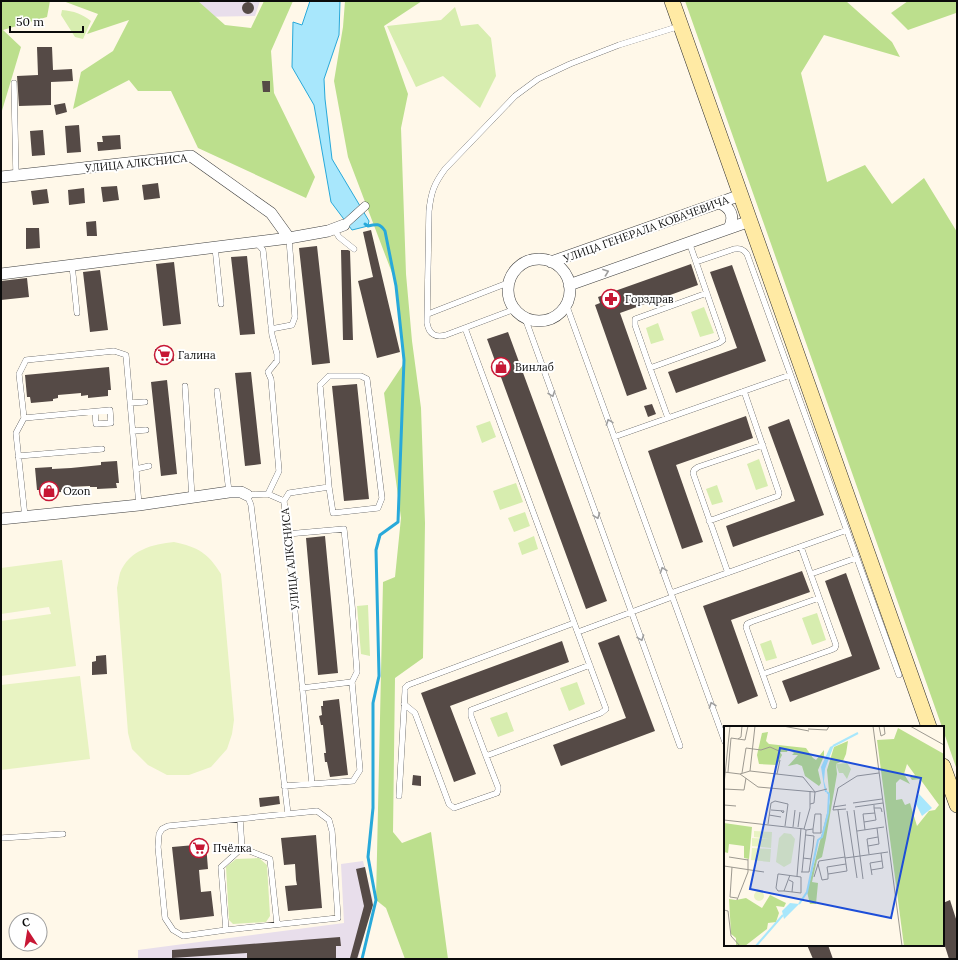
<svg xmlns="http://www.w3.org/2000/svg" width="958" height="960" font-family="Lora,serif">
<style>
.industrial{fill:#e8deeb}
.green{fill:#d7edaf}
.forest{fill:#bcdf8d}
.pitch{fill:#e8f3c2}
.water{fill:#a8e7fc;stroke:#28a9da}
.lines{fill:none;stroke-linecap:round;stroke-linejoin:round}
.stream{stroke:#28a9da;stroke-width:3}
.building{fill:#554a46}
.service-casing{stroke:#3e3e3e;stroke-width:6}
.pedestrian-casing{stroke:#3e3e3e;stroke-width:9}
.minor-casing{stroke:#3e3e3e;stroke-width:12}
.secondary-casing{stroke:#2d2d2d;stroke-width:16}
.service{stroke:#fff;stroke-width:5.5}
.pedestrian{stroke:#fff;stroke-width:8}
.minor{stroke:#fff;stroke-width:11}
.secondary{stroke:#ffeaa4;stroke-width:15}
.oneway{stroke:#9d9d9d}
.labels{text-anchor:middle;stroke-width:4;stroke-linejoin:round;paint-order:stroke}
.street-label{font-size:11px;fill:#0b0b0b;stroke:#fff}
.poi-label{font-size:11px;fill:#0b0b0b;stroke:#fff;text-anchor:start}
.inset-river{fill:none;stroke:#a8e7fc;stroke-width:2}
.inset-road{fill:none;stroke:#9d9990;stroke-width:1}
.view{fill:#1d4ed8;fill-opacity:0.15;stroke:#1d4ed8;stroke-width:2}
.inset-edge{fill:none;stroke:#0b0b0b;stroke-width:2}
</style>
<rect width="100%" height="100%" fill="#fff8e9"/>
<path class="industrial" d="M180,1h80l-5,15 -59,1z
M363,861l10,39 -15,59h-220v-9l206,-27 -3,-59z"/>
<path class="green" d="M455,7l6,19 17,-2 13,14 5,38 -16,32 -37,-32 -27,11 -29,-61 54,-6z
M62,10c12,1 20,4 29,11l-8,18 -8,-2 -14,-22z
M704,307l10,26 -14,4 -9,-25z
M658,323l6,17 -13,4 -5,-16z
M490,421l6,16 -14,6 -6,-17z
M759,459l9,27 -12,4 -9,-26z
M516,483l7,19 -23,8 -7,-19z
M717,485l6,17 -11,3 -6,-16z
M525,512l5,14 -16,6 -6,-14z
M534,536l4,13 -16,6 -4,-12z
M368,605l2,51 -9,-2 -4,-48z
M817,613l9,27 -14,5 -10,-27z
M771,640l6,18 -11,3 -6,-17z
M577,682l8,22 -16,7 -9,-23z
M507,712l7,19 -16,6 -8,-19z
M259,858l8,7 3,51 -4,6 -33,2 -4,-4 -3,-53 10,-8z"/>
<path class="forest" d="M1,1h49l-3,16 -44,13 18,17 -20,67z
M63,1h135l27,24 26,3 13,-27h29l-22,50 3,42 41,84 -9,21 -108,-50 -27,-57h-33l-9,-11 -56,29 8,-37 32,-21 16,-31 -42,14 11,-20z
M345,1h77l-38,25 24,68 -7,34 5,146 6,67 9,67 4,115 -2,135 -28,20 -2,154 9,11 29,-11 17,127h-43l-19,-51 -10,-8 7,-318 12,-5 6,-59 -17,-125 20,-30 -7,-77 -49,-129 -14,-76 9,-54z
M685,1h161l46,41 8,15 -76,-22 -23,38 26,109 38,-17 27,39 32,-26 33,54v538l-14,-40v-3h-1z
M908,1h49v13l-1,-1 -48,17 -17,-17z"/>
<path class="pitch" d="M174,542c24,5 34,11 47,32l13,146 -2,14 -5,15 -16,18 -22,8h-22l-19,-10 -16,-16 -4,-16 -11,-145c1,-5 2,-11 3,-15 9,-23 33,-29 54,-31z
M62,560l14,106 -75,10v-55l50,-7 -2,-7 -48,7v-46z
M80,676l10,83 -89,11v-85z"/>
<path class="water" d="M310,1h30l-1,34 -15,44 1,20 7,60 37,62 -1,5 -16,4 -21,-28 -17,-97 -22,-38 1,-45 9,3z"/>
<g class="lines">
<path class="stream" d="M362,959l14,-59 -8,-43 5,-49v-105l6,-27 -3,-126 4,-15 18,-13 6,-162 -8,-74 -11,-55c-5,-8 -9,-7 -17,-5l-3,-2"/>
</g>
<path class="building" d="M242 8a6 6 0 1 1 12 0a6 6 0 1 1-12 0Z
M37,47h15l1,23 19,-1 1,12 -22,1v23l-32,1 -2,-30 21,-1z
M262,81h8v11h-7z
M65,103l2,9 -11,3 -2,-10z
M79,125l2,27 -14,1 -2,-27z
M43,130l2,25 -13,1 -2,-25z
M120,135l1,14 -23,2 -1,-9h6l-1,-6z
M158,183l2,15 -16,2 -2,-15z
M117,186l2,14 -16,2 -2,-15z
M84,188l1,15 -16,2 -1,-15z
M47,189l2,14 -16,2 -2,-14z
M96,221l1,15h-10l-1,-14z
M26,228h13l1,20 -14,1z
M371,230l29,122 -23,6 -19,-77 15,-4 -10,-45z
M317,246l13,117 -18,2 -13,-117z
M341,250h7l2,1 3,89h-10z
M247,256l8,78 -15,1 -9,-78z
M174,262l7,62 -18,2 -7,-62z
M691,264l7,21 -78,28 27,76 -20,7 -32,-91 5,-2 -2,-6z
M732,265l34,96 -90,32 -8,-21 69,-24 -27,-76z
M100,270l8,60 -18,2 -7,-60z
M27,278l2,19 -28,3v-19z
M508,332l99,269 -21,8 -99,-270z
M172,348l2,13 -18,2 -1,-14z
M109,367l2,23h-3v6l-20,2v-3l-7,1v-3l-23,2v3l-5,1v2l-22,2 -1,-6h-3l-2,-22z
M251,372l10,92 -16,2 -10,-93z
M167,380l10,94 -16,2 -10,-94z
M357,384l12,115 -25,2 -12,-115z
M652,404l4,10 -8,3 -4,-11z
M746,416l7,22 -77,27 27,77 -21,7 -34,-98z
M789,419l35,96 -91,32 -7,-21 69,-25 -27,-74z
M117,461l2,22h-3l1,5 -20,1v-2h-7v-1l-22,1v2l-7,1v2l-21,2v-4h-3l-2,-22 17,-1v2l19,-1 30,-3v-3z
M325,536l13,137 -20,2 -12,-137z
M802,571l8,21 -79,28 27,76 -20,8 -35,-98z
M846,573l34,96 -90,33 -8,-21 70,-25 -27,-75z
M619,635l36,96 -94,35 -8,-21 73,-27 -28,-75z
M562,641l7,21 -119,44 26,68 -22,8 -33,-89z
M106,655l1,19 -15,1v-13l4,-1v-5z
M339,699l9,76 -18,2 -3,-15h-2l-1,-9h2l-2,-18 -1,-10h-2l-2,-9 3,-1 -1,-9h2v-5z
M413,775l8,1v10l-9,-1z
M279,796l1,8 -20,3 -1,-9z
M316,835l6,73 -34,3 -3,-25 12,-1 -1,-5 -1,-16 -11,1 -3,-27z
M206,844l2,25 -9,1 1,12 1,10 10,-1 3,25 -34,4 -8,-73z
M365,867l8,38 -16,54h-5l-2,-1 14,-52 -8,-37z
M950,900l7,22v37h-8l-6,-19v-37z
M340,937l1,9h-5v13h-89v-6l-75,5v-8z
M807,945h21l5,14h-20z"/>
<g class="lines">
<defs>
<path id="service" d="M14,83l2,92
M334,229l5,8 15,12
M256,242l7,8 9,85 5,19v7l-9,11 3,7 8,92 -11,23
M689,242l7,20 38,-13c6,-1 9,0 13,5l152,421
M215,247l6,57
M72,265l5,48
M566,304l159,438
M515,309l-69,26c-11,3 -17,-1 -19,-12l2,-112c2,-19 5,-27 16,-42l70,-73 23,-17 32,-15 49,-19 61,-19
M428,314l82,-32
M525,318l155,428
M271,329l21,-4 3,-8 -6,-79
M650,368l-15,-43v-6l72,-26
M185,386l7,112
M217,391l12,101
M130,403l15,-1
M24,418l86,-8 1,13 -15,1 -1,-12
M668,418l-18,-50 69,-25 4,-3 -27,-78
M133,431l13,-1
M614,437l176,-62
M18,456l84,-7
M136,469l13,-3
M284,501l5,-8 40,-6 -9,-102 9,-9h32l6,3 15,119 -4,10 -45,5 -4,-26
M25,517l-9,-84 8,-15 -5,-44 7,-14 88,-9 12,4 13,150
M709,521l66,-24 3,-1 1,-3 -35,-102
M287,534l57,-5 8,76 5,67 -5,10 -50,6
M728,573l-35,-100 1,-3 4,-3 65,-22
M811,574l45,-16
M671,593l176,-63
M578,632l94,-35
M763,674l68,-24 4,-2 1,-3 -35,-98
M404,704l11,9 34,91 5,4 43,-15 1,-3v-3l-12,-31 115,-43 5,-4 -141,-381
M774,706l-28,-79 1,-3 4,-2 68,-24
M486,756l-15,-40v-6l119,-45
M284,786l69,-5 7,-11 -8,-88
M399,796l6,-104v-4l3,-3 166,-62
M288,814l-37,-309 -4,-10 21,-1 16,7 28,283
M1,838l62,-4
M242,848l28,11 7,65
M226,930l-43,6 -10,-6 -8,-12 -7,-71 1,-13 3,-5 6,-3 149,-15 12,9 3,11 6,87 -112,12 -5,-63 21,-19 -2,-29"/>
<path id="pedestrian" d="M344,225l21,-19"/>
<path id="minor" d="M1,177l190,-21 80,57 18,25
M719,203c12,4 16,14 10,25
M508 290a31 31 0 1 1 62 0a31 31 0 1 1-62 0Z
M551,262l190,-67
M1,274l288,-36 39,-7 16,-6
M569,285l181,-64
M1,519l138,-14 90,-13h12l6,3"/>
<path id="secondary" d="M672,1l257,726
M943,766l14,39"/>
</defs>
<use href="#service" class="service-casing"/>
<use href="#pedestrian" class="pedestrian-casing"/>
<use href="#minor" class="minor-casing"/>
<use href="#secondary" class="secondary-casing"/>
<use href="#service" class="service"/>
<use href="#pedestrian" class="pedestrian"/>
<use href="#minor" class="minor"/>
<use href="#secondary" class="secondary"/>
</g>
<defs><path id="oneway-chevron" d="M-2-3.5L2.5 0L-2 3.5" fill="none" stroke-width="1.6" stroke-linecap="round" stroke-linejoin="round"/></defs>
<g class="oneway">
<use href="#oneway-chevron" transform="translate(606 272) rotate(-20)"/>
<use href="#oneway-chevron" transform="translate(552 394) rotate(70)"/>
<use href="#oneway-chevron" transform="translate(609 422) rotate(-110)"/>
<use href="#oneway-chevron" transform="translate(597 516) rotate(70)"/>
<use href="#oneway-chevron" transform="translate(663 570) rotate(-110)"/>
<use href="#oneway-chevron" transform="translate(641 638) rotate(70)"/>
<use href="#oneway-chevron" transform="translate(712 705) rotate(-110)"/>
</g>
<defs>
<symbol id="pharmacy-ring" viewBox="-11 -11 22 22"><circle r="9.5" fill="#fff" stroke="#c71735" stroke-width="1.5"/><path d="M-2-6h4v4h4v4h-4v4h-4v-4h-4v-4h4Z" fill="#c71735"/></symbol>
<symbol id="supermarket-ring" viewBox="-11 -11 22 22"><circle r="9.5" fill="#fff" stroke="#c71735" stroke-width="1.5"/><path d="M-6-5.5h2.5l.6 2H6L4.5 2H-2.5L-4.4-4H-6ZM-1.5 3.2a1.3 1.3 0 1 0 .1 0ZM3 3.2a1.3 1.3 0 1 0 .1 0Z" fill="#c71735"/></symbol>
<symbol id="shop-ring" viewBox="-11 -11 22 22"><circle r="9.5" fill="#fff" stroke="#c71735" stroke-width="1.5"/><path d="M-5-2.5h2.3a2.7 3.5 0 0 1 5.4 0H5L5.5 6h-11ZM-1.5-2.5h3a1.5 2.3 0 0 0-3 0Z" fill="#c71735"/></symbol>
</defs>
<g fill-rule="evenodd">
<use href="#pharmacy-ring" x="600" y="288" width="22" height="22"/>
<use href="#supermarket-ring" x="153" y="344" width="22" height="22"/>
<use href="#shop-ring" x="490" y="356" width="22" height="22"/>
<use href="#shop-ring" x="38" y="480" width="22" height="22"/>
<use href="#supermarket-ring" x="188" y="837" width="22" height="22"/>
</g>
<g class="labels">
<g class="street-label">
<text transform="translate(136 163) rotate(-6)" y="4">УЛИЦА АЛКСНИСА</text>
<text transform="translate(646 229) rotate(-20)" y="4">УЛИЦА ГЕНЕРАЛА КОВАЧЕВИЧА</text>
<text transform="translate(290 559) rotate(-96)" y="4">УЛИЦА АЛКСНИСА</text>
</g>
<g class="poi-label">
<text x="625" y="303">Горздрав</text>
<text x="178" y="359">Галина</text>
<text x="515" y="371">Винлаб</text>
<text x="63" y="495">Ozon</text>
<text x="213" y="852">Пчёлка</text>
</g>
</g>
<g transform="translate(724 726)">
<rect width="220" height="220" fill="#fff8e9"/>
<path d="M123,37l4,6 -4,10 -4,-6h-4l-3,-9z" fill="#d7edaf"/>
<path d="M174,2l46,26v192h-40l-27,-206 17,-1zM183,38l8,11 -5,2 2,3 8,-1 19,26 -4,5 -6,1 -12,15 -7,-23 -5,2 -3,-6 -6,1v-17l4,-4 10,5 -6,-10zM44,6l-2,9 3,3 37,4 7,10 3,2 8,-10v6l-6,14 3,13 -2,3 -14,-10 -3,-10 -5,-2 -9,2 10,-11h-6l2,-2 -6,-4 -1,3h-7l2,3 -5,10 -18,-1 -2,-9 5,-22zM124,15l-2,13 -3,7 -7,3 1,10 -11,64 -4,19 -5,3 -5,22 6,1 -2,21h-6l-3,-12 23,-90 -3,-32 7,-23zM0,97l28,4 -3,32 -5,-1v-12l-15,-2 -1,9 -4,-1zM46,169l16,8 -2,4 -8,-1 3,7 -3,9 -8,1 -1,6 -22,17h-11h2v-8l-5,-4 -2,-35 7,1 10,-2 16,10z" fill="#bcdf8d" fill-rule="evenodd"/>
<path d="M30,105l18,1 -1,16 -19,-2v-8l17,1 -15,-2zM60,107l7,1 4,5 -4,24 -7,4 -8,-5 3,-24zM28,122l19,1 -1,13 -19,-2zM30 170a5 5 0 1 1 10 0a5 5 0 1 1-10 0Z" fill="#e8f3c2"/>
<path d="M110,19l-9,24 -1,12 3,11h-2l-4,-25 9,-20zM195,68l13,14 -10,8 -6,-12zM66,177l9,1 -15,15 -2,-8z" fill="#a8e7fc"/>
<path class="inset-river" d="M109,20l25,-13M75,178l8,-12 11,-52 4,-3 6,-24 1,-19 -2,-2M32,220l27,-31"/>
<path class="inset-road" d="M59,0l26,5M149,0l29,220M155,0l2,10 4,-2 -1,-8M186,0l34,19M84,3l19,1 2,-4M7,12l14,2 3,-14M14,13l3,-2 1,-11M26,45l5,-45M0,46l16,2 10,-3 53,6 12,15 -1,11 -4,1M4,46l3,-34M18,47l4,-25 15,2 9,-3 9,4M16,48l18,13 57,5 12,-3M53,48l3,-14M0,58l6,-58M0,63l20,1 2,-12M129,77l29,-4M0,79l12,1M150,79v3h7l1,4M109,81l13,-2M131,81l28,-4M122,83l-13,1 5,-22 19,-12 22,-3M47,84l13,1 -1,2 -2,-2M130,84l9,69M123,85l10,67M45,89l12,2M0,94l80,9 2,1 -4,42M140,96l-1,-8 12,-1M44,98l3,-21 4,-2 13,3 -3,22M69,101l2,-17M74,101l2,-15M80,103l6,-21v-17M82,104l7,-1 2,-15h6v19h-8v-4M141,104l-1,-8 12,-2 -2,-12M133,105l27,-4M144,120l11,-2 -2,-16M145,128l-2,-15 11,-2M136,130l28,-4M5,131l19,3M79,132l8,1 2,-12 1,-11 -8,-1M121,132l15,-2M94,138l4,16 6,-1v-5l19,-3 -9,-61M0,140l40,6M8,141l-2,30 7,1M147,144l12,-2 -2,-15M77,146h8l2,-13M104,148l-1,-7 19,-3M148,149l-2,-12 12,-2M73,150l4,-48M90,151l5,-16 26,-4M65,154l4,2 -1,10M60,165h-6l-2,-3 2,-14h1l22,3v16l-17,-2 6,-16M13,174l11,-28v-13M0,184l4,1 3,25 9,10"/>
<path class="view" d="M56,22l141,30 -30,140 -141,-29z"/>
<rect width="220" height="220" class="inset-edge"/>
</g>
<rect width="958" height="960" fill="none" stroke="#0b0b0b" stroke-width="4"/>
<g transform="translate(28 932) rotate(348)"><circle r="19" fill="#ffffff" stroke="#9d9d9d"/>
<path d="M0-3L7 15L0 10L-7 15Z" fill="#c71735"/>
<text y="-6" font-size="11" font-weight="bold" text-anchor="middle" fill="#0b0b0b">С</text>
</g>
<path d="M10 26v6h73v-6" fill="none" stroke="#0b0b0b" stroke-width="2"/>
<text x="16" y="26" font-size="12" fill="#0b0b0b" stroke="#ffffff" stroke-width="3" paint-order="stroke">50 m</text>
</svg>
